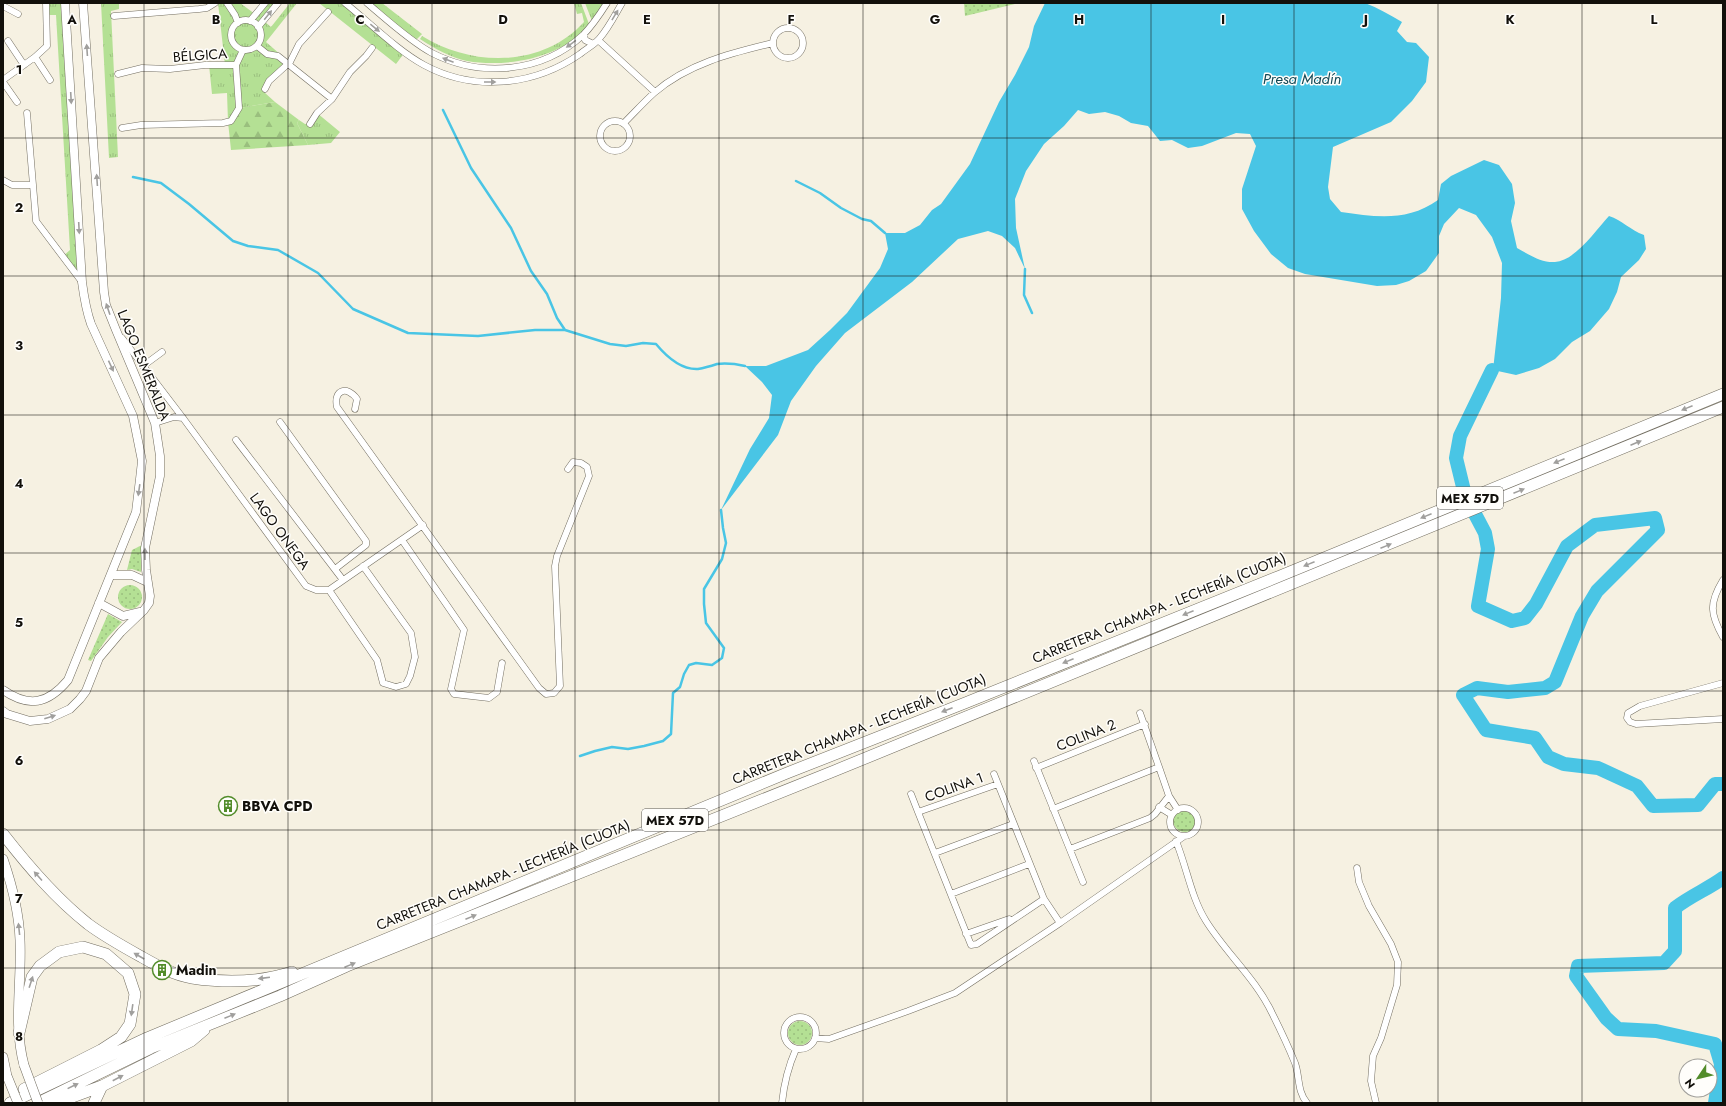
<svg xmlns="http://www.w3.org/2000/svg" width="1726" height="1106" font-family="Jost,sans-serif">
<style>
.grass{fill:url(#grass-dots)}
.forest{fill:url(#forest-firs)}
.park{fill:url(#park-tufts)}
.water{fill:#49c5e5}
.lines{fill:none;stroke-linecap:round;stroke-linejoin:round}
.stream{stroke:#49c5e5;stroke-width:2.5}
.river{stroke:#49c5e5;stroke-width:14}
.minor-casing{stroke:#736e61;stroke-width:7}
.tertiary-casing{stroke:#736e61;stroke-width:9}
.secondary-casing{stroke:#736e61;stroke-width:10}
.motorway-casing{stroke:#736e61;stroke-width:12}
.minor{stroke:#fff;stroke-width:6}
.tertiary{stroke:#fff;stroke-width:8}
.secondary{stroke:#fff;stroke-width:9}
.motorway{stroke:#fff;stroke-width:11}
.secondary-bridge-casing{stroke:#736e61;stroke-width:10;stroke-linecap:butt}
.secondary-bridge{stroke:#fff;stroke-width:9}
.oneway{fill:#a09f9d}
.grid{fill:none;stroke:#12100b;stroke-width:1;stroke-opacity:0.55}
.labels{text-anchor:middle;stroke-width:3;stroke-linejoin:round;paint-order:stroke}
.shield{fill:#fffefb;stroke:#595753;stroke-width:1}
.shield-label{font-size:13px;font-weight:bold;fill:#12100b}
.street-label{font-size:14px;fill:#12100b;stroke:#fffefb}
.poi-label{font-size:14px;font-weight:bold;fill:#12100b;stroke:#fffefb;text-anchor:start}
.water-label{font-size:15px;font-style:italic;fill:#134956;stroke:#fffefb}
.grid-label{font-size:13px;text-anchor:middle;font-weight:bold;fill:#12100b;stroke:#fffefb;stroke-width:3;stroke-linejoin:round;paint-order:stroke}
</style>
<defs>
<pattern id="grass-dots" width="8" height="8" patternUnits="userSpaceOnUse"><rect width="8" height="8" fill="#b4e094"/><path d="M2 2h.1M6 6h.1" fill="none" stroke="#9abf7e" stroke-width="1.8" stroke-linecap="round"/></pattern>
<pattern id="forest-firs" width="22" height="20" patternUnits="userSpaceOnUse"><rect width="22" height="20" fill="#b4e094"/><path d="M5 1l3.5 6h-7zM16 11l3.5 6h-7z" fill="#9abf7e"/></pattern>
<pattern id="park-tufts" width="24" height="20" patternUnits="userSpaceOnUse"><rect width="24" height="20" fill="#b4e094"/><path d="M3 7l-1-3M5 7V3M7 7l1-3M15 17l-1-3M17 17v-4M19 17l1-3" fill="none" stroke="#9abf7e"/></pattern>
</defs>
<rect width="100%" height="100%" fill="#f6f1e2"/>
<path class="grass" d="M964,3h55l-54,13z
M142,545l-1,27 -9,-3 -5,1 5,-20z
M118 597a12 12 0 1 1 24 0a12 12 0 1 1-24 0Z
M108,614l14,8 -14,15 -17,24 -3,-1z
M1173 820a12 12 0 1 1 24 0a12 12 0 1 1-24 0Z
M788 1033a12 12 0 1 1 24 0a12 12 0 1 1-24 0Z"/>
<path class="forest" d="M275,102l24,18 -2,3 11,22 -77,5 -3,-28 11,-14z"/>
<path class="park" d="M46,3h19l17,279 -20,-25 8,-7 -14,-235h-7l-3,-6z
M101,3h18v6l-8,2 7,146 -9,1z
M218,3h22l15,11 9,-11h14l-14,18 7,6 19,-24h7l-31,39 23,20 -24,27 -1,3 11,10 -36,6 -11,14 -1,-29 -15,1 -3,-29h16z
M319,3h26l60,49 -9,12z
M367,3h15l40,31 -7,7z
M574,3h7l8,21c-25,34 -82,44 -122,37 -16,-3 -33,-13 -47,-22l2,-3c50,31 120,32 162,-14l-2,-9 -5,1z
M585,3h19l-12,18z
M317,113l23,19 -9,11 -23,2 -11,-22 2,-3 6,4h5z"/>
<path class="water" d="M1045,3h320c13,5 25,12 37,19l-5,9 10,11 9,1 13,14 -3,25 -14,19 -21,21 -58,25 -5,40 2,12 11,13c35,5 66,10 97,-12l3,-16 10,-8 33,-16 15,5 13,19 3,19 -4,18 6,27c11,6 24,15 38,14 20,-1 41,-32 54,-46 13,4 21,14 35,19l2,14 -7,11 -18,17 -4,15 -8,17 -19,22 -18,11 -17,17 -16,9 -23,7 -23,-5 8,-72 1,-35 -10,-26 -16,-22 -17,-7 -15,16 -5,12v17l-13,18 -17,10 -13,4 -19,1 -72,-12 -17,-6 -17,-14 -17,-23 -12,-22v-20l14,-43 -6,-12 -14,-1 -34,13 -14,2 -16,-8 -12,1 -12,-15 -17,-3 -12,-7 -14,-4 -16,2 -11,-4 -14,16 -20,18 -18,27 -11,28 1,29 9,41 -10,-21 -13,-12 -14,-5 -30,8 -46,43 -67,51 -29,33 -25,35 -13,34 -57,75 29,-61 19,-31 3,-23 -10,-13 -17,-16h21l42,-16 22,-20 17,-17 33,-45 8,-19 -3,-16h20l15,-8 12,-15 9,-6 29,-40 29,-62 16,-27 14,-28 5,-21z"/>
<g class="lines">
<path class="stream" d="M443,110l28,58 40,60 20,43 16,23 10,24 8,12
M133,177l28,6 28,21 44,37 15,5 30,4 40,23 35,36 55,24 70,3 57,-6h30l45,14 16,2 17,-3 13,1c10,12 25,26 42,25 6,-1 13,-3 19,-5 9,-1 19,0 28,2
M796,181l24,12 21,15 21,11 9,2 14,12
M1025,269l-1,26 8,18
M580,756l15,-5 17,-4 16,2 16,-3 19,-5 8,-7 2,-41 7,-6 4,-13 5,-9 7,-2 16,2 10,-7 2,-10 -18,-25 -2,-19v-15l18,-30 4,-16 -3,-15 -2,-18"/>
<path class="river" d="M1492,370l-32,66 -4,22 9,37 20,38 3,16 -10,57 34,15 13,-3 11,-14 31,-58 28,-21 60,-7 3,12 -61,61 -15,25 -27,66 -10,6 -37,4 -31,-4 -14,7 23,35 49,8 13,19 16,7 34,4 39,18 16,20 45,-1 17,-21h8
M1715,1103l6,-39 -6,-20 -59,-13 -38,-2 -12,-11 -30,-42 2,-10 86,-3 11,-12v-43c15,-12 33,-19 48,-30"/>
<defs>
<path id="minor" d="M227,3l8,12 3,8
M345,3c24,19 53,48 79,62 50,27 110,21 156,-11 6,-5 14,-9 19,-15 9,-10 16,-24 23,-36
M367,3c19,16 44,39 65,50 49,25 110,20 151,-18 10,-10 17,-21 24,-32
M3,6l15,8
M114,16l85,-7 8,-1 8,-5
M231 35a15 15 0 1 1 30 0a15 15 0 1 1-30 0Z
M250,21l15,-18
M258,27l20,-24
M773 43a15 15 0 1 1 30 0a15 15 0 1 1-30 0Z
M584,34l1,6 8,4
M598,40l57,52
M8,41l16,24
M257,46l10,8 11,2 54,43
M35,57l15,23
M236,65l7,-15
M118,74l24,-6 28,1 35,-4h31l3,43 -8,13 -8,2 -82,2 -19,3
M3,80l32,-23 12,-11 -1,-43
M3,82l14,20
M265,89l4,-8 21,-19 9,-18 29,-32
M27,113l9,108 46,61
M600 136a15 15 0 1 1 30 0a15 15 0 1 1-30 0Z
M624,123c10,-10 20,-21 30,-30 33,-29 77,-40 119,-50
M310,124l7,-11 15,-14 18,-27 16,-16 6,-8
M3,180l9,5h21
M122,338l61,80 123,168 10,4h13l94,-65
M143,366l19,-14
M355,409l2,-10c-10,-14 -24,-9 -20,8l202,281 7,6 8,-1 6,-7 -5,-120 2,-10 32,-80 -2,-9 -6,-4 -8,-1 -5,7
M280,422l86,119v4l-31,24
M155,423l19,-6 9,1
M236,440l107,140
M402,540l62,90 -13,59 3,5 35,4 8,-6 5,-29
M1723,580c-14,23 -13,34 0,57
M329,590l48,70 6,23 13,4 10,-3 4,-8 5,-19 -4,-24 -48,-67
M1723,683l-83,23 -12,7 -1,5 3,4 6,2 87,-5
M1140,713l19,54
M1034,761l49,121
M1036,768l109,-44
M994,774l4,10
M911,794l7,18
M1159,807l13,8
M1170 822a14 14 0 1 1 28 0a14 14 0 1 1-28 0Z
M1053,809l106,-42 10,29 9,14
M1176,841c11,27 15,56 30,80 20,32 50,58 66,92 8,16 16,33 23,50 5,14 2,28 12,40
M1070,849l80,-31 5,-4 14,-18
M935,853l78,-29
M1357,868l2,14 10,24 22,38 7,18 -1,23 -16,53 -8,18 -2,25 5,22
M951,894l78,-30
M1044,899l-67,45 -6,1 -53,-133 80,-28 46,115 16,24
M966,934l43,-15
M784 1033a16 16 0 1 1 32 0a16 16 0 1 1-32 0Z
M815,1038l14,1 79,-28 47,-18 105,-70 123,-86
M782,1103c2,-20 6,-36 14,-54"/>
<path id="tertiary" d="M111,575h21l15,7
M99,603l24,13 17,-4
M3,690c26,18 45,14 65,-10l68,-168 4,-33 2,-18 -9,-45 -42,-92c-5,-14 -7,-27 -9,-42l-17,-279
M3,711l4,3 23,7 18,-2 22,-10 10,-10 6,-8 13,-33 22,-26 23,-22 5,-7 1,-7 -4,-26 -1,-22 15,-72v-20l-5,-33 -39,-93 -10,-25 -2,-13 -21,-289"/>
<path id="secondary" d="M3,859c9,26 16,53 17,81 2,41 -7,84 4,125
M3,1057l4,19"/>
<path id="motorway" d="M3,834c25,32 52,64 85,90 16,12 34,22 52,32 16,9 33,19 52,22 33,5 69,4 100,-6
M19,1033l13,-56 8,-11 19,-14 24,-5 23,7 22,19 7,21 -5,30 -9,13 -20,13 -77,39
M10,1103l137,-65 640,-265 178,-70 315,-127 443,-182
M38,1103l113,-55 129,-52 67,-30 487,-195 889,-364
M56,1103l46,-17 89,-45 13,-11
M94,1103l8,-17"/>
</defs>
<use href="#minor" class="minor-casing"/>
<use href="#tertiary" class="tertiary-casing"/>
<use href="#secondary" class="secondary-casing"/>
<use href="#motorway" class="motorway-casing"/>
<use href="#minor" class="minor"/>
<use href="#tertiary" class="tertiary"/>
<use href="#secondary" class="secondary"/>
<use href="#motorway" class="motorway"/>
<defs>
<path id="secondary-bridge" d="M24,1065l14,38
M7,1076l11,27"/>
</defs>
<use href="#secondary-bridge" class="secondary-bridge-casing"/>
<use href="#secondary-bridge" class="secondary-bridge"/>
</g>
<defs><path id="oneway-solid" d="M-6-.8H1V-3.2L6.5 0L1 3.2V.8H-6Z"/></defs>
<g class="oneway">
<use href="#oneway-solid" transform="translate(268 15) rotate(-51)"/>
<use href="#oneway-solid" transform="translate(615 15) rotate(-59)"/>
<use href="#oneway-solid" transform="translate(375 28) rotate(39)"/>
<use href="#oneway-solid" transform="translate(571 44) rotate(144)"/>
<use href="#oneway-solid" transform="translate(87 50) rotate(-94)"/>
<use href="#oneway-solid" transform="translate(448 60) rotate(-159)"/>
<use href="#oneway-solid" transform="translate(490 82)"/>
<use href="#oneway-solid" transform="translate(71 98) rotate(87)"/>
<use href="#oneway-solid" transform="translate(97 180) rotate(-94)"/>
<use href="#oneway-solid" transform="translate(79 228) rotate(87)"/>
<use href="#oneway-solid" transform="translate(108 309) rotate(-109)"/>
<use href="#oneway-solid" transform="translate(111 366) rotate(65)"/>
<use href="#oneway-solid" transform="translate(1687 408) rotate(158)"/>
<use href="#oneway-solid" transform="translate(1636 443) rotate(-23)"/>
<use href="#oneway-solid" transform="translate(1559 461) rotate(158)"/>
<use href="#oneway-solid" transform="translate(139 490) rotate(98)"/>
<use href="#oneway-solid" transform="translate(1519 491) rotate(-22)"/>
<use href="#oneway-solid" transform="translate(1426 516) rotate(158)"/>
<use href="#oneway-solid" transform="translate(1386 546) rotate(-22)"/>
<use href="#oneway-solid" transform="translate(145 554) rotate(-90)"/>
<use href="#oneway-solid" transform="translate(1309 564) rotate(158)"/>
<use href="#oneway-solid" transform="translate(1188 613) rotate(158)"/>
<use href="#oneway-solid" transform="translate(1068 661) rotate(158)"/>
<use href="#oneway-solid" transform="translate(947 710) rotate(159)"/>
<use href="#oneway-solid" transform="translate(50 717) rotate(-18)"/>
<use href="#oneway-solid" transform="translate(38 876) rotate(-132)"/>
<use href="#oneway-solid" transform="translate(471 917) rotate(-22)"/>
<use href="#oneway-solid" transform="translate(19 929) rotate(-96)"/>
<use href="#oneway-solid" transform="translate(139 956) rotate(-150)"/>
<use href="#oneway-solid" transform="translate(350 965) rotate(-22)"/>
<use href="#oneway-solid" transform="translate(264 978) rotate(173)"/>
<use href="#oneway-solid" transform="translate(31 982) rotate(-72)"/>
<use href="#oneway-solid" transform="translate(132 1010) rotate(98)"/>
<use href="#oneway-solid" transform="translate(230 1016) rotate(-22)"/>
<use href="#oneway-solid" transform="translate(118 1078) rotate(-28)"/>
<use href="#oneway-solid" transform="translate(73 1086) rotate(-26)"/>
</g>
<path class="grid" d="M144,3v1100M288,3v1100M432,3v1100M575,3v1100M719,3v1100M863,3v1100M1007,3v1100M1151,3v1100M1294,3v1100M1438,3v1100M1582,3v1100M3,138h1720M3,276h1720M3,415h1720M3,553h1720M3,691h1720M3,830h1720M3,968h1720"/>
<defs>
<symbol id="building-ring" viewBox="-11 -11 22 22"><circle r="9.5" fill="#fffefb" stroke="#528c2a" stroke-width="1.5"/><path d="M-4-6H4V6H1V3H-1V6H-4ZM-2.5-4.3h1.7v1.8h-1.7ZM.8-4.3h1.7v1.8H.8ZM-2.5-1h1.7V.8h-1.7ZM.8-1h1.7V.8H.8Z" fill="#528c2a"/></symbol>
</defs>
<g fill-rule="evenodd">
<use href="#building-ring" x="217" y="795" width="22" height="22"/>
<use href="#building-ring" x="151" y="959" width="22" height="22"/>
</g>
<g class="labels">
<g class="shield">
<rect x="1437" y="487" width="66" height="22" rx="3"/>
<rect x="642" y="809" width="66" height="22" rx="3"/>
</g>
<g class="shield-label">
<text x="1470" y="503">MEX 57D</text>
<text x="675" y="825">MEX 57D</text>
</g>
<g class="street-label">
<text transform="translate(200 55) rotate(-4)" y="5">BÉLGICA</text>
<text transform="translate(144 365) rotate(68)" y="5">LAGO ESMERALDA</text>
<text transform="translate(280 531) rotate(54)" y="5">LAGO ONEGA</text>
<text transform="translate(1159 608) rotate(-22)" y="5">CARRETERA CHAMAPA - LECHERÍA (CUOTA)</text>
<text transform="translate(859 729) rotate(-22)" y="5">CARRETERA CHAMAPA - LECHERÍA (CUOTA)</text>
<text transform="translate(1086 735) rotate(-22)" y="5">COLINA 2</text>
<text transform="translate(954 787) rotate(-20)" y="5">COLINA 1</text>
<text transform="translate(503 875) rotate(-22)" y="5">CARRETERA CHAMAPA - LECHERÍA (CUOTA)</text>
</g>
<g class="poi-label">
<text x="242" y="811">BBVA CPD</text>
<text x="176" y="975">Madin</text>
</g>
<g class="water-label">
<text x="1302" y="84">Presa Madín</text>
</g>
</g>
<g class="grid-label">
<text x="72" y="24">A</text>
<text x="216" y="24">B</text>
<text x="360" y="24">C</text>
<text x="503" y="24">D</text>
<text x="647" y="24">E</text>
<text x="791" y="24">F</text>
<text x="935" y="24">G</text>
<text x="1079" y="24">H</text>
<text x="1223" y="24">I</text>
<text x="1366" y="24">J</text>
<text x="1510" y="24">K</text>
<text x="1654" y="24">L</text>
<text x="19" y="74">1</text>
<text x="19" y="212">2</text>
<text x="19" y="350">3</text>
<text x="19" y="488">4</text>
<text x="19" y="627">5</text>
<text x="19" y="765">6</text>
<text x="19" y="903">7</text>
<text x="19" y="1041">8</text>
</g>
<rect width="1726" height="1106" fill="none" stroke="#12100b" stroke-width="8"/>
<g transform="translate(1698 1078) rotate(235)"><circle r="19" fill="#fffefb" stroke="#a09f9b"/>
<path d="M0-3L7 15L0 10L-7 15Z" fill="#528c2a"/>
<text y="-6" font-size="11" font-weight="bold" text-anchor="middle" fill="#12100b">N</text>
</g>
</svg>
